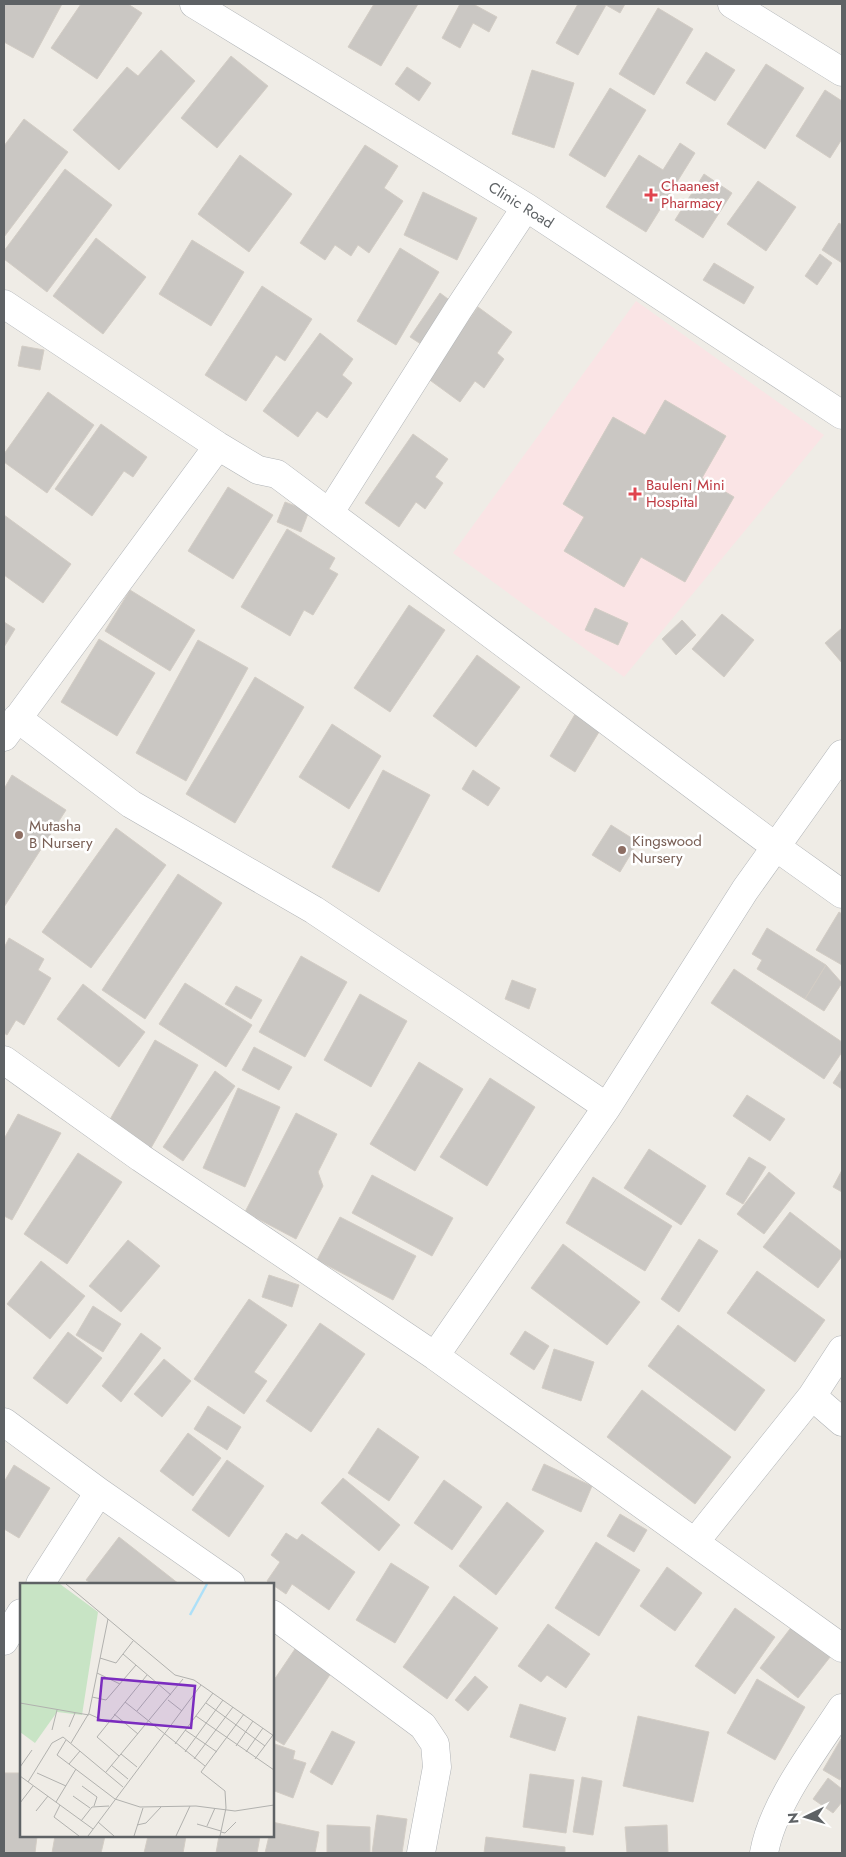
<svg xmlns="http://www.w3.org/2000/svg" width="846" height="1857" font-family="Jost,sans-serif">
<style>
.medical{fill:#fae4e5}
.building{fill:#cac7c3;stroke:#d3cdc5}
.lines{fill:none;stroke-linecap:round;stroke-linejoin:round}
.minor-casing{stroke:#b1b4b7;stroke-width:29}
.minor{stroke:#fff;stroke-width:28}
.health-dot{fill:#e0444e;stroke:#fff;stroke-width:2}
.education-dot{fill:#8d6e63;stroke:#fff;stroke-width:2}
.labels{text-anchor:middle;stroke-width:5;stroke-linejoin:round;paint-order:stroke}
.health-label{font-size:15px;fill:#be3a42;stroke:#fff;text-anchor:start}
.street-label{font-size:15px;fill:#5e6265;stroke:#fff}
.education-label{font-size:15px;fill:#785e54;stroke:#fff;text-anchor:start}
.inset-river{fill:none;stroke:#ade0f8;stroke-width:2.5}
.inset-road{fill:none;stroke:#b1b1ae;stroke-width:1}
.view{fill:#7b2cbf;fill-opacity:0.15;stroke:#7b2cbf;stroke-width:2.5}
.inset-edge{fill:none;stroke:#5e6265;stroke-width:2.5}
</style>
<rect width="100%" height="100%" fill="#efece6"/>
<path class="medical" d="M636,301l188,134 -200,242 -171,-124z"/>
<path class="building" d="M4,4h58l-29,54 -29,-16z
M81,4h47l14,9 -45,66 -46,-31z
M374,4h44l-37,62 -33,-19z
M460,4h13l24,13 -8,15 -16,-9 -13,25 -18,-10z
M578,4h47l-5,9 -14,-8 -28,50 -22,-12z
M658,8l35,21 -39,66 -35,-21z
M161,50l34,31 -76,89 -46,-40 54,-63 11,9z
M706,52l29,18 -20,31 -29,-18z
M231,56l37,30 -51,62 -36,-30z
M766,64l38,24 -39,61 -38,-25z
M407,67l24,16 -12,18 -24,-17z
M532,70l42,13 -20,65 -42,-14z
M610,88l36,22 -41,67 -36,-22z
M825,90l17,11v38l-12,19 -34,-22z
M24,119l44,33 -64,85v-91z
M680,143l15,10 -49,79 -40,-25 33,-52 24,15z
M365,145l33,21 -14,22 19,13 -34,52 -11,-8 -7,11 -16,-11 -10,15 -25,-17z
M240,155l52,39 -43,58 -51,-38z
M65,169l47,36 -65,87 -43,-33v-8z
M704,174l28,19 -29,45 -28,-18z
M758,181l38,26 -30,44 -39,-27z
M423,192l54,26 -20,42 -53,-25z
M839,223l3,2v38l-20,-13z
M96,238l50,39 -43,57 -50,-38z
M192,240l52,32 -33,54 -52,-32z
M400,248l39,24 -43,73 -39,-24z
M820,254l12,9 -15,22 -12,-9z
M714,263l40,24 -10,17 -41,-24z
M262,286l50,33 -27,42 -9,-6 -30,46 -41,-26z
M440,293l16,12 -29,43 -17,-11z
M478,307l34,25 -15,21 7,6 -20,29 -9,-7 -15,21 -33,-24z
M320,333l33,26 -11,16 10,8 -25,35 -10,-7 -19,26 -35,-26z
M22,346l22,4 -4,20 -22,-4z
M48,392l46,33 -47,68 -43,-31v-8z
M665,400l61,36 -24,42 32,19 -49,85 -44,-25 -17,30 -60,-36 20,-34 -21,-13 50,-87 32,18z
M101,424l46,33 -14,20 -9,-6 -32,45 -37,-27z
M413,434l35,25 -13,18 8,6 -18,26 -9,-7 -17,25 -34,-24z
M228,487l45,28 -40,64 -45,-28z
M285,502l24,9 -8,21 -24,-10z
M4,515l67,49 -28,39 -39,-28z
M287,529l48,29 -6,11 9,5 -25,41 -9,-5 -14,26 -49,-29z
M130,590l65,40 -25,41 -65,-40z
M409,605l36,25 -55,82 -36,-24z
M595,608l33,15 -10,22 -33,-15z
M722,614l32,26 -30,37 -32,-28z
M682,620l14,15 -20,20 -14,-16z
M4,622l11,7 -11,18z
M842,628v35l-17,-20z
M99,639l56,34 -38,63 -56,-34z
M198,640l50,28 -62,113 -50,-28z
M477,655l43,32 -44,60 -43,-31z
M255,677l49,30 -69,116 -49,-29z
M577,711l25,16 -27,45 -25,-16z
M332,724l49,32 -32,53 -50,-32z
M383,770l47,25 -51,97 -47,-25z
M473,770l27,18 -12,18 -26,-17z
M12,775l54,35 -62,97v-118z
M611,825l27,17 -18,30 -28,-17z
M116,828l50,37 -75,103 -49,-36z
M178,874l44,29 -77,116 -43,-29z
M839,912l3,2v51l-26,-15z
M767,928l59,37 -21,34 -48,-30 5,-9 -10,-6z
M9,938l35,21 -6,11 13,8 -27,47 -8,-5 -9,15 -3,-2v-85z
M301,956l46,26 -42,75 -46,-25z
M826,965l16,18 -18,28 -19,-12z
M734,969l108,73v10l-18,27 -113,-76z
M512,980l24,9 -7,20 -24,-10z
M185,983l67,42 -26,42 -67,-43z
M83,984l62,48 -26,35 -62,-48z
M236,986l26,14 -11,19 -26,-15z
M360,994l47,27 -36,66 -47,-27z
M155,1040l43,25 -47,83 -43,-25z
M254,1047l38,20 -13,23 -37,-20z
M419,1062l44,27 -48,82 -45,-27z
M842,1069v20l-9,-6z
M215,1071l20,15 -52,75 -20,-14z
M490,1078l45,29 -48,79 -47,-29z
M238,1088l42,19 -35,80 -42,-19z
M747,1095l38,24 -15,22 -37,-25z
M296,1113l41,21 -19,38 5,14 -27,53 -51,-27z
M18,1114l43,19 -49,87 -8,-4v-77z
M649,1149l57,37 -25,39 -57,-37z
M78,1153l44,29 -55,82 -43,-30z
M749,1157l17,10 -23,37 -17,-10z
M842,1170v22l-9,-5z
M769,1172l26,21 -31,41 -27,-20z
M372,1175l81,43 -21,38 -80,-43z
M593,1177l79,49 -27,45 -79,-48z
M790,1212l52,40v4l-24,32 -55,-41z
M340,1217l76,39 -23,44 -76,-40z
M699,1239l19,12 -39,61 -18,-13z
M128,1240l32,26 -39,46 -32,-26z
M563,1244l77,58 -33,43 -76,-57z
M41,1261l44,35 -35,43 -43,-35z
M757,1271l68,49 -30,42 -68,-49z
M269,1275l30,10 -7,22 -30,-10z
M249,1299l38,26 -33,47 13,9 -23,33 -50,-35z
M93,1306l28,18 -18,28 -27,-17z
M320,1323l45,31 -54,78 -45,-31z
M678,1325l87,65 -30,41 -87,-65z
M525,1331l24,15 -15,24 -24,-16z
M68,1332l34,26 -35,46 -34,-26z
M141,1333l20,15 -40,54 -19,-16z
M554,1349l40,13 -13,39 -39,-13z
M164,1359l27,22 -29,36 -28,-23z
M642,1390l89,67 -36,47 -88,-67z
M208,1406l33,21 -14,23 -33,-21z
M378,1428l41,29 -30,44 -41,-28z
M188,1433l33,25 -28,38 -33,-25z
M227,1460l37,26 -35,51 -37,-27z
M544,1464l48,22 -11,26 -49,-22z
M14,1465l36,23 -31,50 -15,-9v-47z
M343,1478l57,47 -21,26 -58,-48z
M444,1480l38,27 -30,43 -38,-27z
M507,1502l37,29 -48,64 -37,-29z
M620,1514l27,16 -13,22 -27,-16z
M286,1533l11,7 5,-6 53,38 -26,38 -37,-26 -6,10 -19,-13 13,-19 -9,-7z
M119,1537l60,47h-87l-6,-4z
M596,1542l44,28 -41,66 -44,-28z
M391,1563l38,24 -34,56 -39,-23z
M667,1567l35,26 -27,38 -35,-25z
M454,1596l44,32 -51,71 -44,-32z
M735,1608l40,29 -40,57 -40,-28z
M796,1621l38,31 -36,46 -38,-30z
M548,1624l42,30 -24,34 -19,-13 -6,7 -23,-16z
M297,1646l36,24 -49,75 -12,-7v-55z
M475,1676l13,11 -20,24 -13,-11z
M757,1679l48,28 -30,53 -48,-27z
M520,1704l46,14 -11,33 -45,-14z
M638,1716l71,16 -16,70 -70,-16z
M332,1731l23,11 -23,43 -22,-13z
M841,1739h1v38l-2,3 -17,-10z
M272,1743l23,8 -2,8 13,4 -13,35 -21,-8z
M4,1773h17v63h16l-2,17h-31z
M530,1774l44,6 -8,53 -43,-6z
M582,1777l20,4 -9,54 -20,-3z
M828,1778l14,11v13l-9,11 -20,-14z
M377,1815l30,4 -5,34h-30z
M272,1822l47,10 -4,21h-50l4,-17h3z
M327,1825l43,2v26h-43z
M667,1825l1,28h-41l-2,-26z
M55,1836h50l-4,17h-49z
M148,1836h38l-3,17h-39z
M219,1836h41l-3,17h-41z
M486,1837l79,10v6h-81z"/>
<g class="lines">
<defs>
<path id="minor" d="M194,4l332,203 316,208
M732,4l110,68
M4,304l214,142 40,24 19,4 499,373 66,47
M330,512l128,-202 68,-103
M17,718l114,86 183,106 141,94 152,103
M4,737l214,-291
M4,1060l137,98 294,198 407,292
M435,1356l172,-249 138,-217 97,-136
M812,1396l30,26
M4,1422l95,70 132,92
M695,1542l117,-146 30,-46
M40,1584l59,-92
M272,1614l151,112 12,18 2,23 -16,86
M4,1641l17,-28
M764,1853c9,-50 50,-102 78,-145"/>
</defs>
<use href="#minor" class="minor-casing"/>
<use href="#minor" class="minor"/>
</g>
<g class="health-dot">
<path d="M648.5 187.5h5v5h5v5h-5v5h-5v-5h-5v-5h5z"/>
<path d="M632.5 486.5h5v5h5v5h-5v5h-5v-5h-5v-5h5z"/>
</g>
<g class="education-dot">
<circle cx="19" cy="835" r="5"/>
<circle cx="622" cy="850" r="5"/>
</g>
<g class="labels">
<g class="health-label">
<text x="661" y="191">Chaanest<tspan x="661" dy="17">Pharmacy</tspan></text>
<text x="646" y="490">Bauleni Mini<tspan x="646" dy="17">Hospital</tspan></text>
</g>
<g class="street-label">
<text transform="translate(521 205) rotate(32)" y="5">Clinic Road</text>
</g>
<g class="education-label">
<text x="29" y="831">Mutasha<tspan x="29" dy="17">B Nursery</tspan></text>
<text x="632" y="846">Kingswood<tspan x="632" dy="17">Nursery</tspan></text>
</g>
</g>
<g transform="translate(20 1583)">
<rect width="254" height="254" fill="#efece6"/>
<path d="M0,1h40l38,28 -16,103 -25,-3 -22,31 -15,-11z" fill="#c8e4c5"/>
<path class="inset-river" d="M170,32l17,-31"/>
<path class="inset-road" d="M46,1l109,91 19,5 80,56M103,71l48,41M80,75l16,5 17,-22M77,90l23,11M72,114l14,3 30,-35M148,117l14,11M105,119l80,64M0,120l69,12M186,120l59,43M117,128l22,-27M69,131l18,8M94,131l24,20M176,133l78,54M49,144l6,-14M32,147l5,-20M165,147l32,22M46,157l-9,15 58,44 25,8 56,-1 39,5 39,-6M51,160l18,-30 19,-94M155,161l38,-51M216,163l17,-25M165,169l38,-52M226,169l17,-24M101,171l16,13M99,173l-22,-19 50,-62M174,176l39,-52M235,176l18,-24M49,181l11,-13M91,182l17,14M0,184l12,-17M86,189l77,-93M17,190l29,13M0,193l73,53M8,199l24,-39 11,-6 60,50M62,203l15,11 -3,9M53,213l17,12M36,219l20,-33M0,220l13,-17M40,222l-6,12 25,19M16,228l12,-15M61,238l11,-14 17,-1M78,239l16,14M177,241l24,7M117,242l9,-2 15,-16M187,243l8,-18M201,249l4,1 11,-11M68,253l113,-151M114,253l9,-28M156,253l14,-30M200,253l6,-28 -1,-17 -24,-19 43,-58"/>
<path class="view" d="M82,95l93,8 -4,42 -93,-8z"/>
<rect width="254" height="254" class="inset-edge"/>
</g>
<rect width="846" height="1857" fill="none" stroke="#5e6265" stroke-width="10"/>
<g transform="translate(806 1817) rotate(265)" stroke="#ffffff" stroke-width="4" paint-order="stroke">
<path d="M0-4L9 19L0 12L-9 19Z" fill="#5e6265"/>
<text y="-8" font-size="14" font-weight="bold" text-anchor="middle" fill="#5e6265">N</text>
</g>
</svg>
